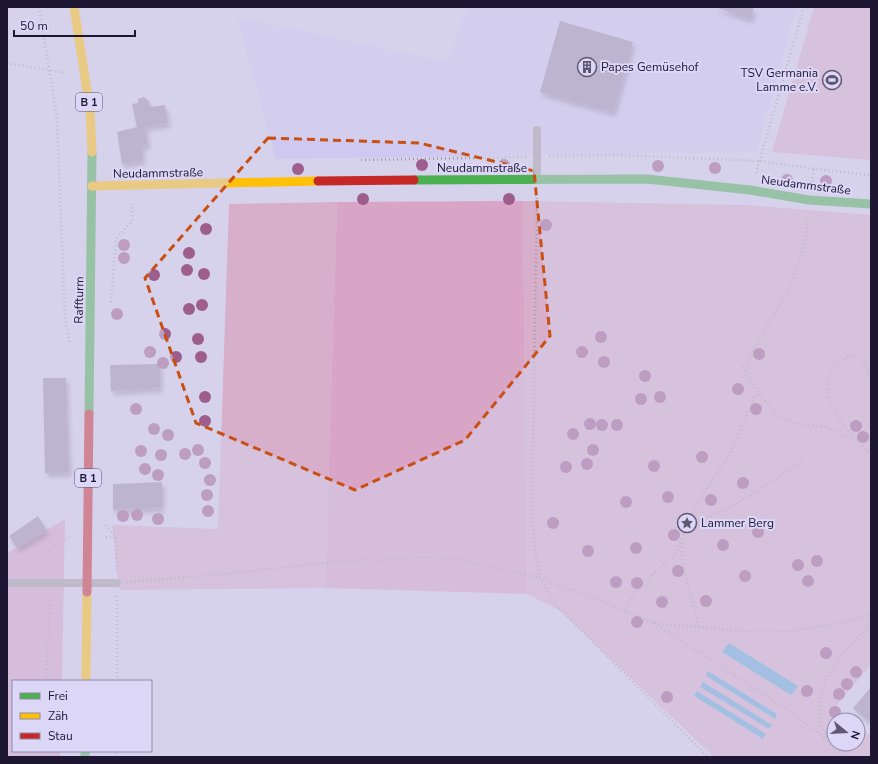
<svg xmlns="http://www.w3.org/2000/svg" width="878" height="764" font-family="'Nunito Sans',sans-serif">
<style>
.built{fill:#cfc8f0}
.green{fill:#d7afca}
.forest{fill:#d8a5c7}
.water{fill:#64acd6}
.building{fill:#9d93ab;filter:url(#shadow)}
.lines{fill:none;stroke-linecap:round;stroke-linejoin:round}
.path{stroke:#9f9da3;stroke-width:2.5;stroke-dasharray:1 3;stroke-linecap:butt}
.lane{stroke:#9f9da0;stroke-width:8}
.fast{stroke:#4caf50;stroke-width:9}
.slow{stroke:#ffc107;stroke-width:9}
.jam{stroke:#c62828;stroke-width:9}
.tree{fill:#9d5e8e}
.marked{fill:none;stroke:#ca4f12;stroke-width:3;stroke-dasharray:8 5;stroke-linejoin:round}
.labels{text-anchor:middle;stroke-width:4;stroke-linejoin:round;paint-order:stroke}
.shield{fill:#dcd7f7;stroke:#57516e;stroke-width:1}
.shield-label{font-size:11px;font-weight:bold;fill:#1e1734}
.poi-label{font-size:12px;fill:#1e1734;stroke:#dcd7f7;text-anchor:start}
.street-label{font-size:12px;fill:#1e1734;stroke:#dcd7f7}
</style>
<defs>
<filter id="shadow"><feDropShadow dx="2.5" dy="4.5" stdDeviation="2" flood-color="#0004"/></filter>
</defs>
<rect width="100%" height="100%" fill="#d7d2ec"/>
<path class="built" d="M467,7h329l-39,145 -481,7 -39,-142 211,45z"/>
<path class="green" d="M814,7h57v153l-99,-8z
M523,201l224,4 124,10v450l-41,48 13,7h-9v24h24v-15l13,7v21h-157l-155,-147 -32,-16z
M337,202l-12,386 -206,2 -7,-65 106,4 11,-325z"/>
<path class="forest" d="M523,201l4,393 -202,-6 12,-386z
M65,519l-3,162h-49v70h47v6h-53v-204z"/>
<path class="water" d="M729,643l69,43 -7,9 -69,-43z
M708,671l69,43 -2,5 -69,-43z
M703,682l69,43 -3,4 -69,-42z
M697,691l69,43 -3,5 -69,-43z"/>
<path class="building" d="M715,7h39l-4,12z
M560,21l73,21 -20,70 -73,-20z
M144,97l4,3 3,7 14,-2 3,18 -23,4 3,18 -6,1 1,14 -21,4 -5,-32 20,-5 -5,-23 6,-1v-4z
M160,364v24l-49,3 -1,-26z
M43,378h23l3,94 -24,1z
M162,482v26l-49,2v-26z
M38,516l9,15 -30,17 -8,-12z
M871,687v34l-3,-2 -1,1 -14,-12z"/>
<g class="lines">
<path class="path" d="M39,7l18,111 8,201 5,25
M7,63l58,10
M549,156l66,-1 145,6 54,8 57,6
M361,160l165,-3
M756,173l48,-166
M812,182l2,-13
M537,198l-5,314 3,39 5,27 17,28 151,151
M111,302l5,-63 16,-18v-17
M743,367l15,25 18,22 17,9 33,4 30,13
M746,371c7,-23 18,-41 31,-61 18,-28 28,-59 31,-93
M871,379c-3,-7 -4,-15 -10,-19 -13,-12 -30,7 -33,19 -2,8 0,18 3,25 8,19 25,35 40,50
M688,523c35,-6 85,-43 116,-63
M106,525l10,12 1,36
M106,537h10
M682,543c-2,29 12,57 17,85
M23,570l46,-33
M127,582l97,-8 109,-12 95,-5 32,3 80,18 56,20 57,25 101,9 40,-1 48,-8 29,-8
M625,610l10,-18 20,-20 20,-17 15,-37 9,-18 32,-48 23,-54 5,-4
M654,623l137,89 35,27
M46,681l4,-88
M117,681v-87
M42,757v-6
M114,757l2,-6
M846,757c-6,-5 -17,-12 -20,-19 -23,-46 17,-85 45,-115"/>
<path class="lane" d="M537,179v-49
M7,583h110"/>
<path class="fast" d="M414,180l233,-1 103,11 59,10 62,4
M89,414l3,-262
M85,751v6"/>
<path class="slow" d="M74,7l16,103 2,42
M92,186l226,-5
M86,681l1,-89"/>
<path class="jam" d="M318,181l96,-1
M87,592l2,-178"/>
</g>
<g class="tree">
<circle cx="422" cy="165" r="6"/>
<circle cx="504" cy="165" r="6"/>
<circle cx="658" cy="166" r="6"/>
<circle cx="715" cy="168" r="6"/>
<circle cx="298" cy="169" r="6"/>
<circle cx="787" cy="180" r="6"/>
<circle cx="826" cy="181" r="6"/>
<circle cx="363" cy="199" r="6"/>
<circle cx="509" cy="199" r="6"/>
<circle cx="546" cy="225" r="6"/>
<circle cx="206" cy="229" r="6"/>
<circle cx="124" cy="245" r="6"/>
<circle cx="189" cy="253" r="6"/>
<circle cx="124" cy="258" r="6"/>
<circle cx="187" cy="270" r="6"/>
<circle cx="204" cy="274" r="6"/>
<circle cx="154" cy="275" r="6"/>
<circle cx="202" cy="305" r="6"/>
<circle cx="189" cy="309" r="6"/>
<circle cx="117" cy="314" r="6"/>
<circle cx="165" cy="334" r="6"/>
<circle cx="601" cy="337" r="6"/>
<circle cx="198" cy="339" r="6"/>
<circle cx="150" cy="352" r="6"/>
<circle cx="582" cy="352" r="6"/>
<circle cx="759" cy="354" r="6"/>
<circle cx="176" cy="357" r="6"/>
<circle cx="201" cy="357" r="6"/>
<circle cx="604" cy="362" r="6"/>
<circle cx="163" cy="363" r="6"/>
<circle cx="645" cy="376" r="6"/>
<circle cx="738" cy="389" r="6"/>
<circle cx="205" cy="397" r="6"/>
<circle cx="660" cy="397" r="6"/>
<circle cx="641" cy="399" r="6"/>
<circle cx="136" cy="409" r="6"/>
<circle cx="756" cy="409" r="6"/>
<circle cx="205" cy="421" r="6"/>
<circle cx="590" cy="424" r="6"/>
<circle cx="602" cy="425" r="6"/>
<circle cx="617" cy="425" r="6"/>
<circle cx="856" cy="426" r="6"/>
<circle cx="154" cy="429" r="6"/>
<circle cx="573" cy="434" r="6"/>
<circle cx="168" cy="435" r="6"/>
<circle cx="863" cy="437" r="6"/>
<circle cx="198" cy="450" r="6"/>
<circle cx="593" cy="450" r="6"/>
<circle cx="141" cy="451" r="6"/>
<circle cx="185" cy="454" r="6"/>
<circle cx="161" cy="455" r="6"/>
<circle cx="702" cy="457" r="6"/>
<circle cx="205" cy="463" r="6"/>
<circle cx="587" cy="464" r="6"/>
<circle cx="654" cy="466" r="6"/>
<circle cx="566" cy="467" r="6"/>
<circle cx="145" cy="469" r="6"/>
<circle cx="158" cy="475" r="6"/>
<circle cx="210" cy="480" r="6"/>
<circle cx="743" cy="483" r="6"/>
<circle cx="207" cy="495" r="6"/>
<circle cx="668" cy="497" r="6"/>
<circle cx="711" cy="500" r="6"/>
<circle cx="626" cy="502" r="6"/>
<circle cx="208" cy="511" r="6"/>
<circle cx="137" cy="515" r="6"/>
<circle cx="123" cy="516" r="6"/>
<circle cx="158" cy="519" r="6"/>
<circle cx="553" cy="523" r="6"/>
<circle cx="758" cy="532" r="6"/>
<circle cx="674" cy="535" r="6"/>
<circle cx="723" cy="545" r="6"/>
<circle cx="636" cy="548" r="6"/>
<circle cx="588" cy="551" r="6"/>
<circle cx="817" cy="561" r="6"/>
<circle cx="798" cy="565" r="6"/>
<circle cx="678" cy="571" r="6"/>
<circle cx="745" cy="576" r="6"/>
<circle cx="808" cy="581" r="6"/>
<circle cx="616" cy="582" r="6"/>
<circle cx="637" cy="583" r="6"/>
<circle cx="706" cy="601" r="6"/>
<circle cx="662" cy="602" r="6"/>
<circle cx="637" cy="622" r="6"/>
<circle cx="826" cy="653" r="6"/>
<circle cx="856" cy="672" r="6"/>
<circle cx="847" cy="684" r="6"/>
<circle cx="807" cy="691" r="6"/>
<circle cx="839" cy="694" r="6"/>
<circle cx="667" cy="697" r="6"/>
<circle cx="835" cy="712" r="6"/>
</g>
<path d="M0 0H878V764H0ZM268,138l151,5 115,28 16,165 -85,104 -110,50 -159,-67 -51,-145z" fill="#d7d2ec" fill-opacity=".55" fill-rule="evenodd"/>
<path class="marked" d="M268,138l151,5 115,28 16,165 -85,104 -110,50 -159,-67 -51,-145z"/>
<defs>
<symbol id="building-ring" viewBox="-11 -11 22 22"><circle r="9.5" fill="#dcd7f7" stroke="#5f5874" stroke-width="1.5"/><path d="M-4-6H4V6H1V3H-1V6H-4ZM-2.5-4.3h1.7v1.8h-1.7ZM.8-4.3h1.7v1.8H.8ZM-2.5-1h1.7V.8h-1.7ZM.8-1h1.7V.8H.8Z" fill="#5f5874"/></symbol>
<symbol id="stadium-ring" viewBox="-11 -11 22 22"><circle r="9.5" fill="#dcd7f7" stroke="#5f5874" stroke-width="1.5"/><path d="M0-5a6.5 5 0 1 0 0 10a6.5 5 0 1 0 0-10ZM-3.5-1.8h7v3.6h-7Z" fill="#5f5874"/></symbol>
<symbol id="sight-ring" viewBox="-11 -11 22 22"><circle r="9.5" fill="#dcd7f7" stroke="#5f5874" stroke-width="1.5"/><path d="M0-6L1.8-2.2L6-1.7L2.9 1.2L3.7 5.4L0 3.3L-3.7 5.4L-2.9 1.2L-6-1.7L-1.8-2.2Z" fill="#5f5874"/></symbol>
</defs>
<g fill-rule="evenodd">
<use href="#building-ring" x="576" y="56" width="22" height="22"/>
<use href="#stadium-ring" x="821" y="69" width="22" height="22"/>
<use href="#sight-ring" x="676" y="512" width="22" height="22"/>
</g>
<g class="labels">
<g class="shield">
<rect x="76" y="93" width="26" height="18" rx="3"/>
<rect x="75" y="469" width="26" height="18" rx="3"/>
</g>
<g class="shield-label">
<text x="89" y="106">B 1</text>
<text x="88" y="482">B 1</text>
</g>
<g class="poi-label">
<text x="601" y="71">Papes Gemüsehof</text>
<text x="818" y="77" text-anchor="end">TSV Germania<tspan x="818" dy="14">Lamme e.V.</tspan></text>
<text x="701" y="527">Lammer Berg</text>
</g>
<g class="street-label">
<text x="482" y="172">Neudammstraße</text>
<text transform="translate(158 173) rotate(-1)" y="4">Neudammstraße</text>
<text transform="translate(806 185) rotate(7)" y="4">Neudammstraße</text>
<text transform="translate(79 300) rotate(-89)" y="4">Raffturm</text>
</g>
</g>
<rect width="878" height="764" fill="none" stroke="#1e1734" stroke-width="16"/>
<rect x="12" y="680" width="140" height="72" fill="#dcd7f7" stroke="#908aa9"/>
<rect x="20" y="693" width="20" height="6" fill="#4caf50" stroke="#908aa9"/>
<text x="48" y="700" font-size="12" fill="#1e1734">Frei</text>
<rect x="20" y="713" width="20" height="6" fill="#ffc107" stroke="#908aa9"/>
<text x="48" y="720" font-size="12" fill="#1e1734">Zäh</text>
<rect x="20" y="733" width="20" height="6" fill="#c62828" stroke="#908aa9"/>
<text x="48" y="740" font-size="12" fill="#1e1734">Stau</text>
<g transform="translate(846 732) rotate(108)"><circle r="19" fill="#dcd7f7" stroke="#908aa9"/>
<path d="M0-3L7 15L0 10L-7 15Z" fill="#5f5874"/>
<text y="-6" font-size="11" font-weight="bold" text-anchor="middle" fill="#1e1734">N</text>
</g>
<path d="M14 30v6h121v-6" fill="none" stroke="#1e1734" stroke-width="2"/>
<text x="20" y="30" font-size="12" fill="#1e1734" stroke="#dcd7f7" stroke-width="3" paint-order="stroke">50 m</text>
</svg>
